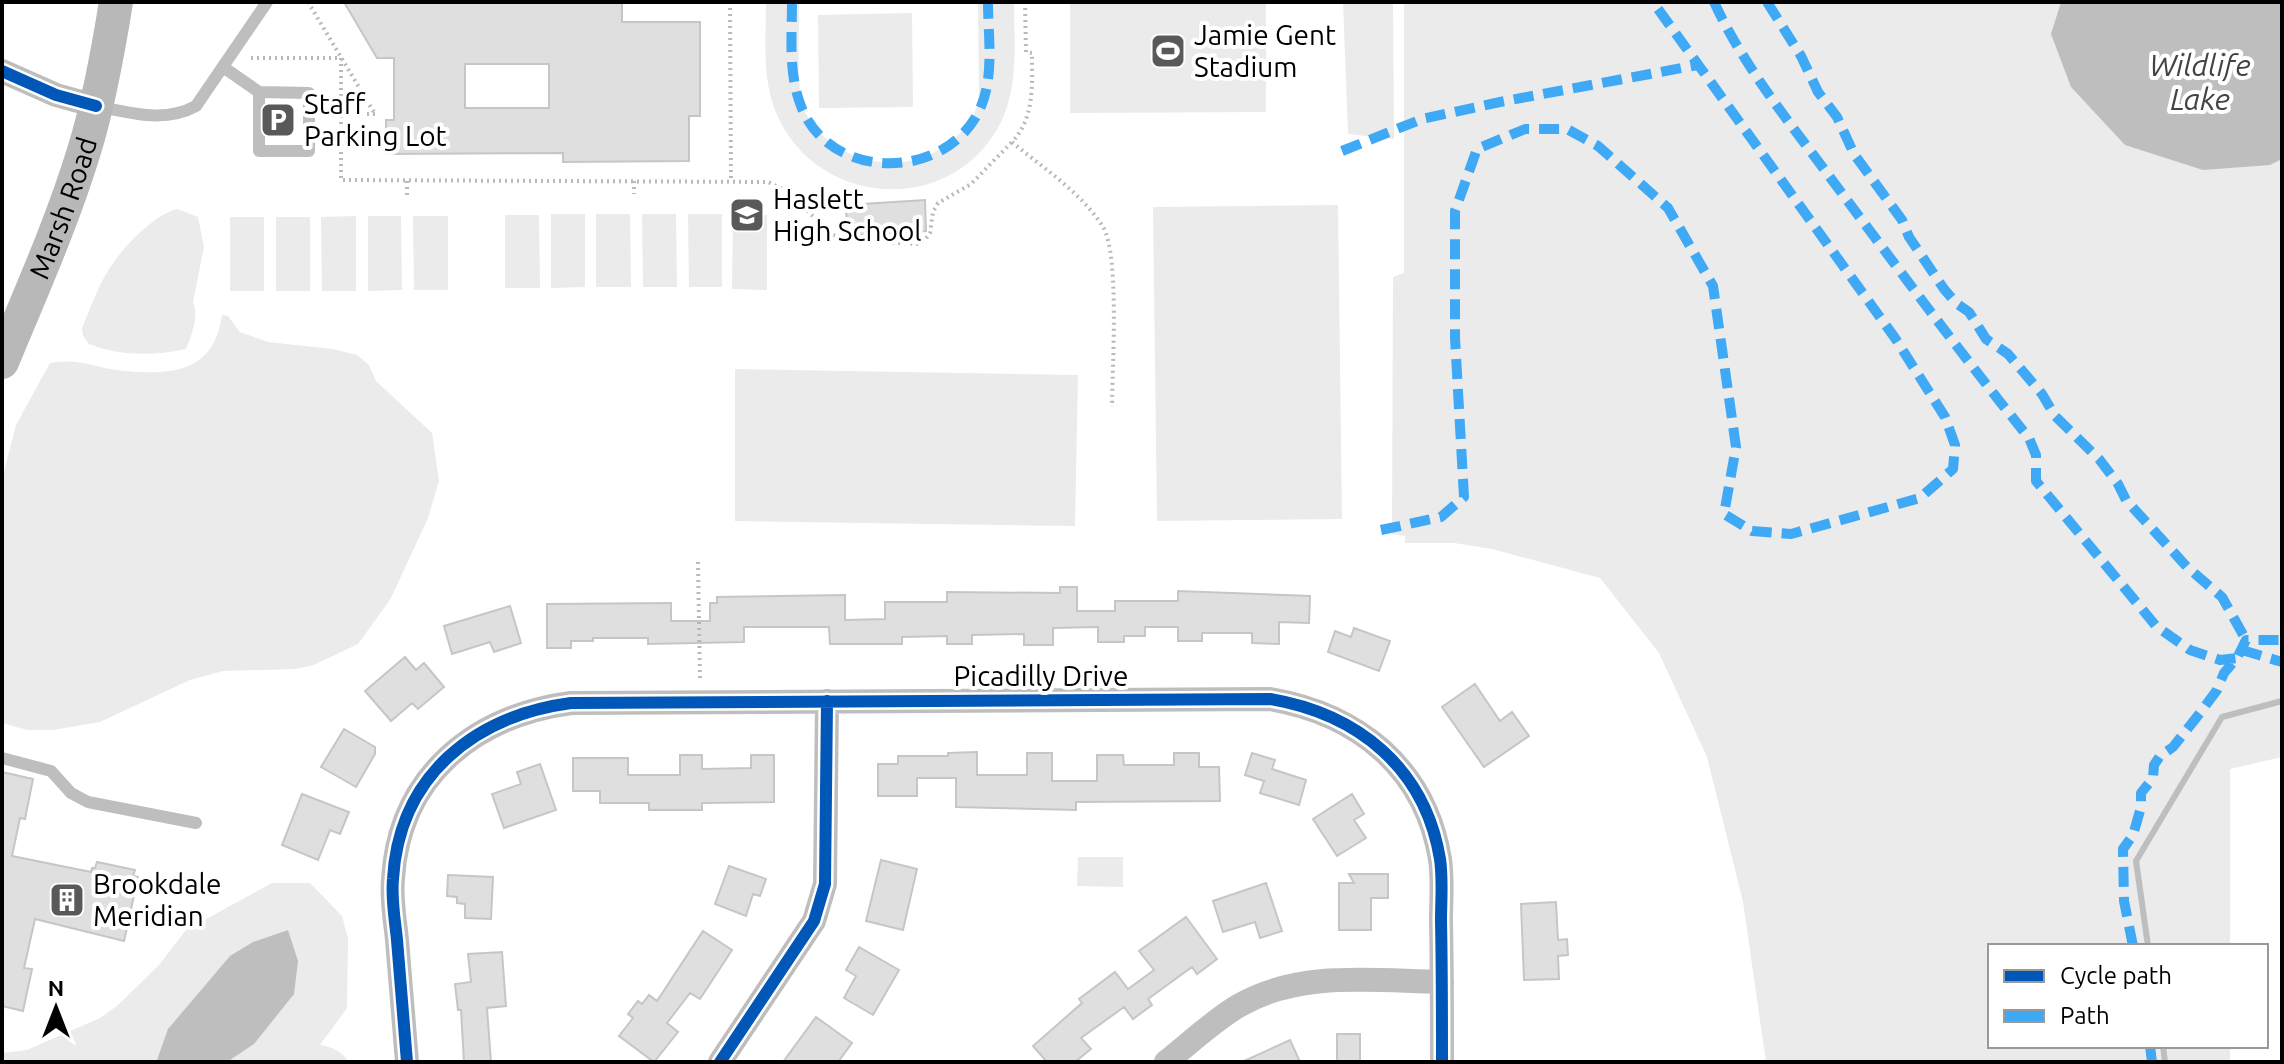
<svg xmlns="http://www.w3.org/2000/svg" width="2284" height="1064" font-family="Ubuntu,sans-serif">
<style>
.green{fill:#ebebeb}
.water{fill:#bebebe}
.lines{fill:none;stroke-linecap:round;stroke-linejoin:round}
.stream{stroke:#bebebe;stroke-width:6}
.building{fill:#dfdfdf;stroke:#c6c6c6;stroke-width:2;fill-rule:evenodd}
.path{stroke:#b9b9b9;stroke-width:4;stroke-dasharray:2 4;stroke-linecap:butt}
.service{stroke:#bebebe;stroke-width:12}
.minor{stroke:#bebebe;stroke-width:24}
.secondary{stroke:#b8b8b8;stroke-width:34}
.quiet{stroke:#3fa9f5;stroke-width:10;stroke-dasharray:20 10;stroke-linecap:butt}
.cycleway-casing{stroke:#fff;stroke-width:17}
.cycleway{stroke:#0057b8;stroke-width:12}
.labels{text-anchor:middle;stroke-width:8;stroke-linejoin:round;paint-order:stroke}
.poi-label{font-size:28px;fill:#000;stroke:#fff;text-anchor:start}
.street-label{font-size:28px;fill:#000;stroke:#fff}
.water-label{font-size:30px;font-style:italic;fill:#434343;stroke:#fff}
</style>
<rect width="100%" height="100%" fill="#fff"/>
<path class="green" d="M766,2h33c1,24 -4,92 6,110 29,53 101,68 148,28 12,-10 22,-24 26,-40l-1,-98h36c0,40 5,83 -13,120 -48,96 -187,87 -226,-12 -13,-33 -9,-73 -9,-108z
M1070,2h196v110l-196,1z
M1343,2h50l1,137 -46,-5z
M1404,2h878v755l-52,12v177h-240v100h240v16h-464l-23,-160 -36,-145 -48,-104 -59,-75 -108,-29 -38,-6h-49v-7l-13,-2 1,-257 11,-4z
M912,13l1,94 -94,1 -1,-93z
M1338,205l4,314 -185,2 -4,-314z
M177,209l21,8 6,30 -11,55c6,15 -1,32 -7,47 -31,7 -67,7 -97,-5l-6,-8 -1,-8c8,-18 15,-40 26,-57 12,-21 45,-56 69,-62z
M551,214h34v73l-34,1z
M596,214h34l1,73h-35z
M642,214h34l1,73h-34z
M688,214h34v73h-33z
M505,215h34l1,73h-35z
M733,215h34v75l-35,-1z
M356,216v75h-34l-1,-74z
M368,216h33l1,74 -34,1z
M413,216h35v74h-34z
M230,217h34v74h-34z
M276,217h34v74h-34z
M222,315l6,1 12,16 28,10 65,7 24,6 12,10 7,16 56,52 7,48 -11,37 -38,82 -32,44 -44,21 -18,4 -73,2 -33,9 -90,42 -47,8h-26l-25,-7v-244l14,-54 34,-62c32,-5 44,5 73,8 49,4 91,2 99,-56z
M735,369l343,6 -3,151 -340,-5z
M1078,857h45v30l-46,-1z
M272,883h38l32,33 6,22 -1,70 -27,37c13,2 21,6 29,17h-347v-9l25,-3 73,-32 17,-12 42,-41 27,-35z"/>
<path class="water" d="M2061,2h221v157l-12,6 -67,5 -78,-25 -54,-58 -20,-53z
M288,930l10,31 -4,33 -40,50 -27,18h-68l-2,-2 11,-31 62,-73 23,-14z"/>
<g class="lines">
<path class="stream" d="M2148,946l-12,-85 86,-144 60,-16
M2163,1046l2,16"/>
</g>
<path class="building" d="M344,2h278v20h78v94h-11v45l-126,1v-9l-177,1v-34h8v-62h-17zM465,64h84v44h-84z
M925,200l1,31 -79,5 -1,-31z
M1060,587h17v24h38v-10h63v-10l132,5 -1,27 -30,-1v22l-27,-1v-10h-50v8h-24v-14h-33v9h-21v6h-26v-15l-45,1v17h-29v-11l-52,1v9h-25v-8l-45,1v7h-72l-1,-17h-85v15l-96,2v-6h-55v3h-22v7h-24v-44l124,-1v18h39v-18h7v-6l128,-2v25l40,-1v-17h62v-10l113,1z
M510,606l11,37 -27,9 -4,-10 -38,12 -8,-28z
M1354,628l36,13 -11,30 -51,-19 7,-21 16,6z
M405,657l11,13 8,-7 20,24 -26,22 -6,-6 -21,18 -26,-30z
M1475,684l25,37 12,-9 17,24 -45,31 -42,-60z
M344,729l31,18v7l-19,33 -35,-20z
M977,752v23h50v-22h25v28h45v-26h26l1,10h50v-12h25v14h20l1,34 -144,1v8l-120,-3v-29h-39v18h-39v-32h20v-8h50v-3z
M1252,753l23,7 -3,9 34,11 -7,25 -39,-12 4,-12 -19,-6z
M680,755h22v14l49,-1v-13h23v47l-72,1v7h-53v-7h-49v-12h-27v-33h55v17h52z
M540,764l16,46 -52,18 -12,-34 29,-10 -4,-12z
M2,772l31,7 -8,40 -5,-1 -8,38 79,16 1,-4h3l2,-6 38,8 -2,6 5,1 -14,64 -89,-22 -11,49 8,1 -9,42 -21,-5z
M302,794l47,18 -9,22 -10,-4 -12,30 -36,-15z
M1352,794l12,20 -10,6 12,18 -29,18 -24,-37z
M881,860l36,9 -14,61 -37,-9z
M729,866l37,13 -6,17 -7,-2 -7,22 -31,-12z
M1349,874h39v24h-17v32h-32v-47h15z
M448,875l45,2 -2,42 -26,-1v-14l-8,-1v-6l-10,-1z
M1266,883l16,48 -22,7 -5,-16 -32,10 -10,-31z
M1556,902l2,38 9,-1 1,16 -10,1 1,23 -35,1 -3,-76z
M1186,917l31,42 -20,15 -5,-7 -44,32 4,6 -19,14 -9,-12 -43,31 10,11 -16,13h-28l-14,-16 49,-43 -3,-4 36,-27 13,17 26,-19 -15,-19z
M703,931l29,19 -32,49 -10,-6 -23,30 11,9 -24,30 -35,-26 14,-18 -5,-4 10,-13 4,3 7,-9 8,6z
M859,947l40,23 -26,45 -29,-17 12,-22 -10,-6z
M502,952l4,54 -19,2 4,54h-27l-3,-52h-3l-3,-26 16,-2 -3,-28z
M816,1017l36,26 -14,19h-55z
M1337,1034h23v28h-23z
M1290,1040l10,22h-58z"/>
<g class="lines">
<path class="path" d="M308,2l67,112
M730,2l1,179
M1025,2l1,50 6,1c0,31 3,65 -20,89 31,26 70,51 91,85 17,28 9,143 9,180
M251,58h90v56
M375,114h-34v66l427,2 15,7 18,15 29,30 18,6 69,4 7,-3 6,-8 3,-21 5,-9 33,-19 41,-42
M407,181v15
M634,181v13
M698,562l2,120"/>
<path class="service" d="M223,67l36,25v59h50v-58l-50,-1
M100,107c32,6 65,16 96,-1l71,-104
M2,758l49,13 20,22 17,9 108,21"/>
<path class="minor" d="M2,71l54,24 40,11
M407,1062c-3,-41 -7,-81 -10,-122 -2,-20 -6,-41 -4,-61 6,-103 81,-163 178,-176l699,-4c88,15 155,69 170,160 3,20 1,42 1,62 1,47 1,94 1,141
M720,1062l94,-141 11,-37 2,-183
M1166,1062c24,-19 48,-42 74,-57 61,-35 135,-24 202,-23"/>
<path class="secondary" id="s1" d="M2,362c29,-70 60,-139 82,-211 15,-48 24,-99 32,-149"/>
<path class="quiet" d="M792,2c0,34 -4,71 9,104 28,75 143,76 178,5 16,-33 9,-73 9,-109
M1714,2c30,65 76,121 118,178 65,87 129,174 197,258l7,17v26l120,145 34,24 30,10 17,-2
M1767,2l34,54 17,36 19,25 17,37 48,66 7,17 35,52 12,14 13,9 17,27 22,15 34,40 13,22 44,43 19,25 8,16 61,67 35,30 24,43
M1342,151l80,-32 78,-17 198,-37
M1381,530l60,-13 23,-20 -9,-159v-127l22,-62 48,-20h42l31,17 70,62 45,78 23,161 -12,67 28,17 39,3 129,-36 33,-29 2,-24 -10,-28 -50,-79 -242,-336
M2242,650l40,12
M2133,946l-9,-45 -1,-52 10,-14 8,-28v-14l12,-15 1,-13 6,-9 13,-9 27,-34 17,-23 7,-17 13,-15 9,-18h36
M2150,1046l2,16"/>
<defs>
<path id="cycleway" d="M2,71l54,24 40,11
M407,1062c-3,-41 -7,-81 -10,-122 -2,-20 -6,-41 -4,-61 6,-103 81,-163 178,-176l699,-4c88,15 155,69 170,160 3,20 1,42 1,62 1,47 1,94 1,141
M720,1062l94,-141 11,-37 2,-183"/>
</defs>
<use href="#cycleway" class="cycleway-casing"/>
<use href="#cycleway" class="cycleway"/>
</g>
<defs>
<symbol id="stadium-square" viewBox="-11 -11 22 22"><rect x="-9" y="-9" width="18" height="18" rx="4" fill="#595959" stroke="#fff"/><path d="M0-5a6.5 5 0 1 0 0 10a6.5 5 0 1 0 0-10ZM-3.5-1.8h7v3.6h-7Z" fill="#fff"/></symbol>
<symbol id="parking-square" viewBox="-11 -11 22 22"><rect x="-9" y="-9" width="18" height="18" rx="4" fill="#595959" stroke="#fff"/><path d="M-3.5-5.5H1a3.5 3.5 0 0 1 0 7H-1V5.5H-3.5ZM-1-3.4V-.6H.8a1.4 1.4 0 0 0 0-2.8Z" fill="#fff"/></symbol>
<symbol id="school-square" viewBox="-11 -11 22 22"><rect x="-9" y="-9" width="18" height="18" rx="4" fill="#595959" stroke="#fff"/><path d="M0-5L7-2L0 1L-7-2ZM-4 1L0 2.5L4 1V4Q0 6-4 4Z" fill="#fff"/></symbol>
<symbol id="building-square" viewBox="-11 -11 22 22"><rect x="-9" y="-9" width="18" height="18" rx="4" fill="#595959" stroke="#fff"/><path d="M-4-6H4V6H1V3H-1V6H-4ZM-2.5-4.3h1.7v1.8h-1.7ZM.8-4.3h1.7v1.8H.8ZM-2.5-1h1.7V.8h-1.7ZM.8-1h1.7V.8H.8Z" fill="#fff"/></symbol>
</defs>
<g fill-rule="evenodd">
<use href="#stadium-square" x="1148" y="31" width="40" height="40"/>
<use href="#parking-square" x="258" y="100" width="40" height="40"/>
<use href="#school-square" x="727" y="195" width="40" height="40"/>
<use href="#building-square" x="47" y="880" width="40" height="40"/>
</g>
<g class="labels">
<g class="poi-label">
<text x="1194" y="45">Jamie Gent<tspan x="1194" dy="32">Stadium</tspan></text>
<text x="304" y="114">Staff<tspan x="304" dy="32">Parking Lot</tspan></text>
<text x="773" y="209">Haslett<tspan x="773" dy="32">High School</tspan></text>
<text x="93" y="894">Brookdale<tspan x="93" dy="32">Meridian</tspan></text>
</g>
<g class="street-label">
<text dy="10" stroke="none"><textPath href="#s1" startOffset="166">Marsh Road</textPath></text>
<text x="1041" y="686">Picadilly Drive</text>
</g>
<g class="water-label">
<text x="2200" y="76">Wildlife<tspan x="2200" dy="34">Lake</tspan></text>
</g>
</g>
<rect width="2284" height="1064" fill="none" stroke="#000000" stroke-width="8"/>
<rect x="1988" y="944" width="280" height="104" fill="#ffffff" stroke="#999999" stroke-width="2"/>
<rect x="2004" y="970" width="40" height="12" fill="#0057b8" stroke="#999999" stroke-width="2"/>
<text x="2060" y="984" font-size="24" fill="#000000">Cycle path</text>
<rect x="2004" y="1010" width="40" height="12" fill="#3fa9f5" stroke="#999999" stroke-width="2"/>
<text x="2060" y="1024" font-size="24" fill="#000000">Path</text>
<g transform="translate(56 1008)" stroke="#ffffff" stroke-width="6" paint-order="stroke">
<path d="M0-6L14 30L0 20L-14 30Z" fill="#000000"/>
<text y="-12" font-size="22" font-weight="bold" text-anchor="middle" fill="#000000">N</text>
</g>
</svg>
